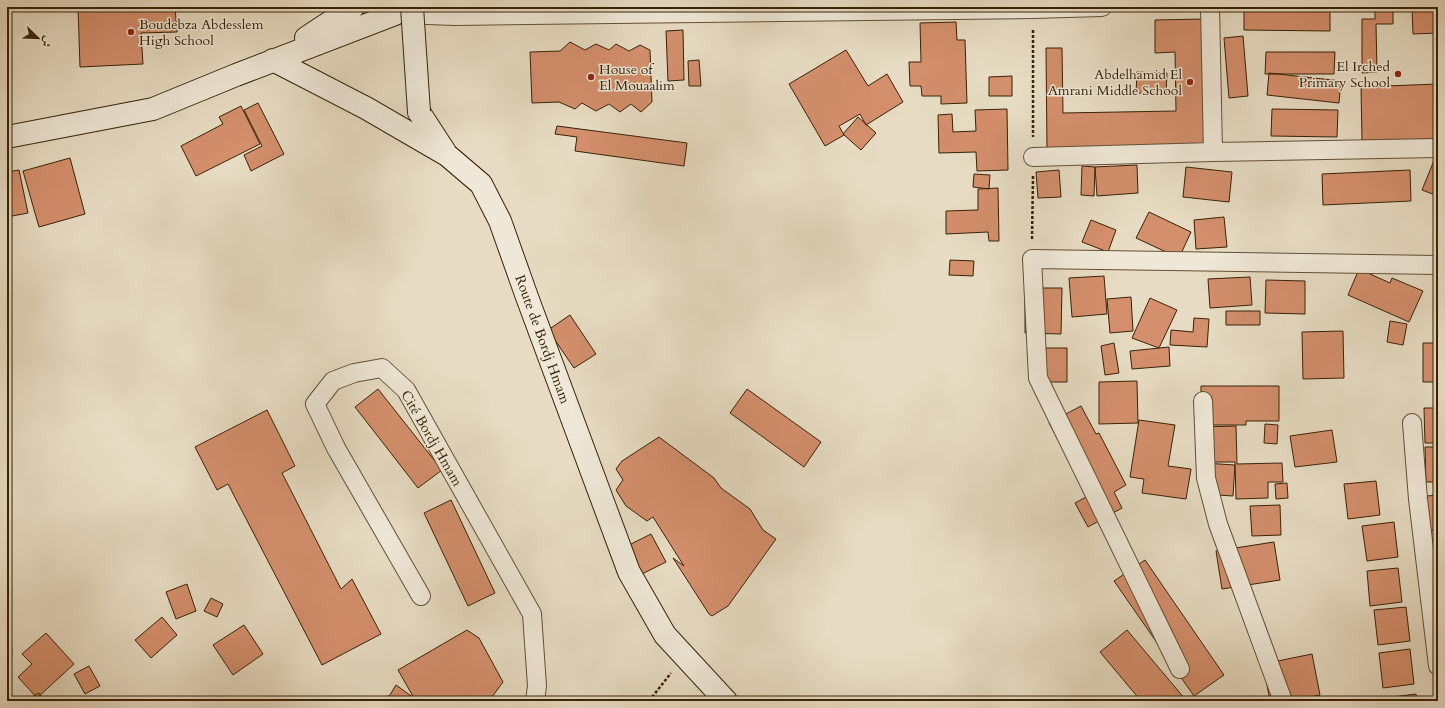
<svg xmlns="http://www.w3.org/2000/svg" width="1445" height="708" font-family="Cardo,Amiri,serif">
<style>
.building{fill:#d48f6c;stroke:#372206}
.lines{fill:none;stroke-linecap:round;stroke-linejoin:round}
.minor-casing{stroke:#635035;stroke-width:20}
.secondary-casing{stroke:#372206;stroke-width:24}
.path{stroke:#372206;stroke-width:2.5;stroke-dasharray:3 2;stroke-linecap:butt}
.minor{stroke:#efe8d8;stroke-width:18}
.secondary{stroke:#efe8d8;stroke-width:22}
.secondary-bridge-casing{stroke:#372206;stroke-width:24;stroke-linecap:butt}
.secondary-bridge{stroke:#efe8d8;stroke-width:22}
.poi-dot{fill:#8f2418;stroke:#efe8d8;stroke-width:1.5}
.labels{text-anchor:middle;stroke-width:3;stroke-linejoin:round;paint-order:stroke}
.poi-label{font-size:14px;fill:#372206;stroke:#efe8d8;text-anchor:start}
.street-label{font-size:14px;fill:#372206;stroke:#efe8d8}
</style>
<rect width="100%" height="100%" fill="#e7dcc3"/>
<filter id="stains"><feTurbulence type="fractalNoise" baseFrequency=".005" numOctaves="4"/><feColorMatrix values="0 0 0 0 .2 0 0 0 0 .09 0 0 0 0 .02 0 0 0 .5 -.17"/></filter>
<radialGradient id="worn" r=".72"><stop offset=".6" stop-color="#630" stop-opacity="0"/><stop offset="1" stop-color="#630" stop-opacity=".3"/></radialGradient>
<path class="building" d="M78,7h97l2,25 -36,1 2,31 -63,3z
M1244,7h86v24l-86,-1z
M1412,7h26v26l-25,1z
M1375,8h18v16h-17l1,48 -15,1v-54h13z
M1204,19l2,129 -159,3 -1,-103h16l1,65 113,-2 -1,-59 -20,1v-33z
M956,22l1,18h8l2,63 -26,1v-8h-19l-1,-10h-11l-1,-24h12l-1,-39z
M683,30l1,50 -16,1 -2,-50z
M1243,36l5,60 -19,2 -5,-60z
M570,42l15,8 11,-6 13,6 7,-6 13,7 11,-6 10,5 2,52 -11,10 -10,-8 -11,8 -11,-8 -13,7 -14,-8 -7,6 -16,-7 -27,1 -2,-51 30,-1z
M846,50l22,36 19,-12 16,28 -37,23 -6,-11 -21,12 5,9 -19,11 -36,-62z
M1266,52h69l-1,22h-69z
M699,60l2,26h-12l-1,-25z
M1137,72l30,1 -1,21 -30,-1z
M1269,73l72,8 -2,22 -72,-8z
M1012,76v20h-23v-19z
M1438,84v55l-76,2 -1,-54z
M258,103l26,51 -33,17 -7,-16 18,-9 -18,-36z
M241,106l19,38 -64,32 -15,-30 42,-22 -4,-7z
M1007,109l1,61 -31,1 -1,-19 -37,1 -1,-38 14,-1 1,18 23,-1 -1,-21z
M1272,109l66,1 -1,27 -66,-1z
M858,117l18,16 -15,17 -18,-16z
M557,126l130,17 -3,23 -109,-15 2,-14 -22,-3z
M1437,153h1v43l-16,-6z
M70,158l15,56 -46,13 -16,-56z
M1137,165l1,28 -41,3 -2,-29z
M1082,166l13,1 -1,29 -13,-1z
M1186,167l46,5 -3,30 -46,-5z
M19,170l9,43 -21,4v-45z
M1059,170l2,27 -23,1 -2,-26z
M1410,170l1,31 -88,4 -1,-31z
M974,174l16,1 -1,14 -16,-2z
M998,188l1,53h-10l-1,-9 -42,2v-23l32,-1v-21z
M1149,212l42,20 -12,26 -43,-20z
M1224,217l3,30 -31,2 -2,-29z
M1091,220l25,10 -8,22 -26,-10z
M950,260l24,1 -1,15 -24,-1z
M1359,269l31,14 2,-5 31,13 -14,31 -61,-27z
M1104,276l3,38 -35,3 -3,-39z
M1250,277l2,28 -42,3 -2,-29z
M1266,280l39,1v33l-40,-1z
M1025,288h37l-1,46 -36,-1z
M1131,297l2,34 -23,2 -3,-34z
M1150,298l27,12 -18,38 -27,-10z
M1226,311h34v14h-34z
M570,315l26,39 -22,14 -26,-38z
M1194,318l15,1 -2,28 -37,-2 1,-15 22,2z
M1390,321l17,3 -4,21 -16,-3z
M1343,331l1,47 -41,1 -1,-47z
M1114,343l5,30 -14,2 -4,-29z
M1423,343h15v39h-15z
M1169,347l1,19 -38,3 -2,-18z
M1041,348h26v34h-26z
M1137,381l1,42 -39,1v-42z
M1201,386h78v35h-33v4h-45z
M378,389l64,81 -24,18 -63,-81z
M747,389l74,53 -17,25 -74,-54z
M1081,406l15,28 3,-1 27,52 -12,7 8,16 -34,19 -13,-24 13,-7 -39,-73z
M1424,408h14v35h-13z
M267,410l28,56 -13,7 59,116 11,-10 29,55 -59,31 -94,-181 -11,6 -22,-43z
M1139,420l36,5 -7,41 23,3 -5,30 -44,-6 2,-14 -14,-2z
M1265,424l13,1 -1,19 -13,-1z
M1236,426l1,38 45,-1 1,19h-15v16l-32,1 -1,-37h-33l-1,-35z
M1332,430l5,32 -42,5 -5,-31z
M659,437l55,41 7,10 29,21 13,21 13,9 -48,67 -16,10 -3,-2 -36,-56 11,8 -31,-49 -6,4 -21,-15 -10,-16 7,-10 -7,-11 6,-8z
M1425,447h13v35h-12z
M1204,463l31,2 -2,31 -31,-2z
M1376,481l4,34 -32,4 -4,-35z
M1287,483l1,15 -12,1 -1,-15z
M1438,495v35l-10,1 -1,-35z
M451,500l44,93 -27,13 -44,-93z
M1280,505l1,30 -29,1 -2,-30z
M1394,522l4,35 -31,4 -5,-35z
M651,534l15,28 -28,14 -15,-28z
M1274,542l6,38 -58,9 -6,-38z
M1438,546v35h-5l-4,-34z
M1145,560l79,115 -30,21 -80,-115z
M1398,568l4,34 -32,4 -3,-35z
M187,584l9,27 -20,8 -10,-27z
M211,598l12,6 -6,13 -13,-6z
M1406,607l4,34 -32,4 -4,-35z
M162,617l15,18 -26,23 -16,-18z
M244,625l19,29 -30,21 -20,-30z
M467,630l12,8 24,44 -14,19h-59l-2,-4 -1,4h-48l11,-6 6,-10 18,13 -16,-28z
M1127,630l58,69 -2,2h-42l-41,-49z
M46,633l28,31 -37,34 -19,-21 14,-13 -10,-10z
M7,648l5,1 -1,15h-4z
M1410,649l4,35 -31,4 -4,-35z
M1312,654l8,41 -30,6h-20l-7,-37z
M89,666l11,20 -15,8 -11,-20z
M39,693l5,8h-19z
M1416,694l1,7h-32l-1,-3z"/>
<g class="lines">
<defs>
<path id="minor" d="M1210,7l3,145
M400,14l55,2 578,-7 69,-2
M1033,157l180,-5 225,-4
M1203,401l3,77 12,46 65,177
M1412,423l6,76 20,167
M421,596l-85,-148 -21,-44 18,-23 21,-8 28,-5 24,22 126,224 5,72 -2,15
M1180,669l-142,-291 -6,-119 406,6"/>
<path id="secondary" d="M306,38l47,-31
M273,60l93,48 81,47 34,29 19,37 27,76 102,275 36,63 61,66
M419,112l26,40
M7,137l146,-28 83,-34 159,-61"/>
</defs>
<use href="#minor" class="minor-casing"/>
<use href="#secondary" class="secondary-casing"/>
<path class="path" d="M1033,30v107
M1032,239l1,-63
M649,701l22,-28"/>
<use href="#minor" class="minor"/>
<use href="#secondary" class="secondary"/>
<defs>
<path id="secondary-bridge" d="M412,7l7,105"/>
</defs>
<use href="#secondary-bridge" class="secondary-bridge-casing"/>
<use href="#secondary-bridge" class="secondary-bridge"/>
</g>
<g class="poi-dot">
<circle cx="131" cy="32" r="4"/>
<circle cx="1398" cy="74" r="4"/>
<circle cx="591" cy="77" r="4"/>
<circle cx="1190" cy="82" r="4"/>
</g>
<g class="labels">
<g class="poi-label">
<text x="139" y="29">Boudebza Abdesslem<tspan x="139" dy="16">High School</tspan></text>
<text x="1390" y="71" text-anchor="end">El Irched<tspan x="1390" dy="16">Primary School</tspan></text>
<text x="599" y="74">House of<tspan x="599" dy="16">El Mouaalim</tspan></text>
<text x="1182" y="79" text-anchor="end">Abdelhamid El<tspan x="1182" dy="16">Amrani Middle School</tspan></text>
</g>
<g class="street-label">
<text transform="translate(543 339) rotate(70)" y="5">Route de Bordj Hmam</text>
<text transform="translate(432 438) rotate(60)" y="5">Cité Bordj Hmam</text>
</g>
</g>
<rect width="1445" height="708" fill="none" stroke="#e7dcc3" stroke-width="24"/>
<rect x="8" y="8" width="1429" height="692" fill="none" stroke="#372206" stroke-width="2"/>
<rect x="12" y="12" width="1421" height="684" fill="none" stroke="#372206"/>
<g transform="translate(38 38) rotate(113)" stroke="#efe8d8" stroke-width="3" paint-order="stroke">
<path d="M0-3L7 15L0 10L-7 15Z" fill="#372206"/>
<text y="-6" font-size="11" font-weight="bold" text-anchor="middle" fill="#372206">ش</text>
</g>
<rect width="100%" height="100%" filter="url(#stains)"/>
<rect width="100%" height="100%" fill="url(#worn)"/>
</svg>
